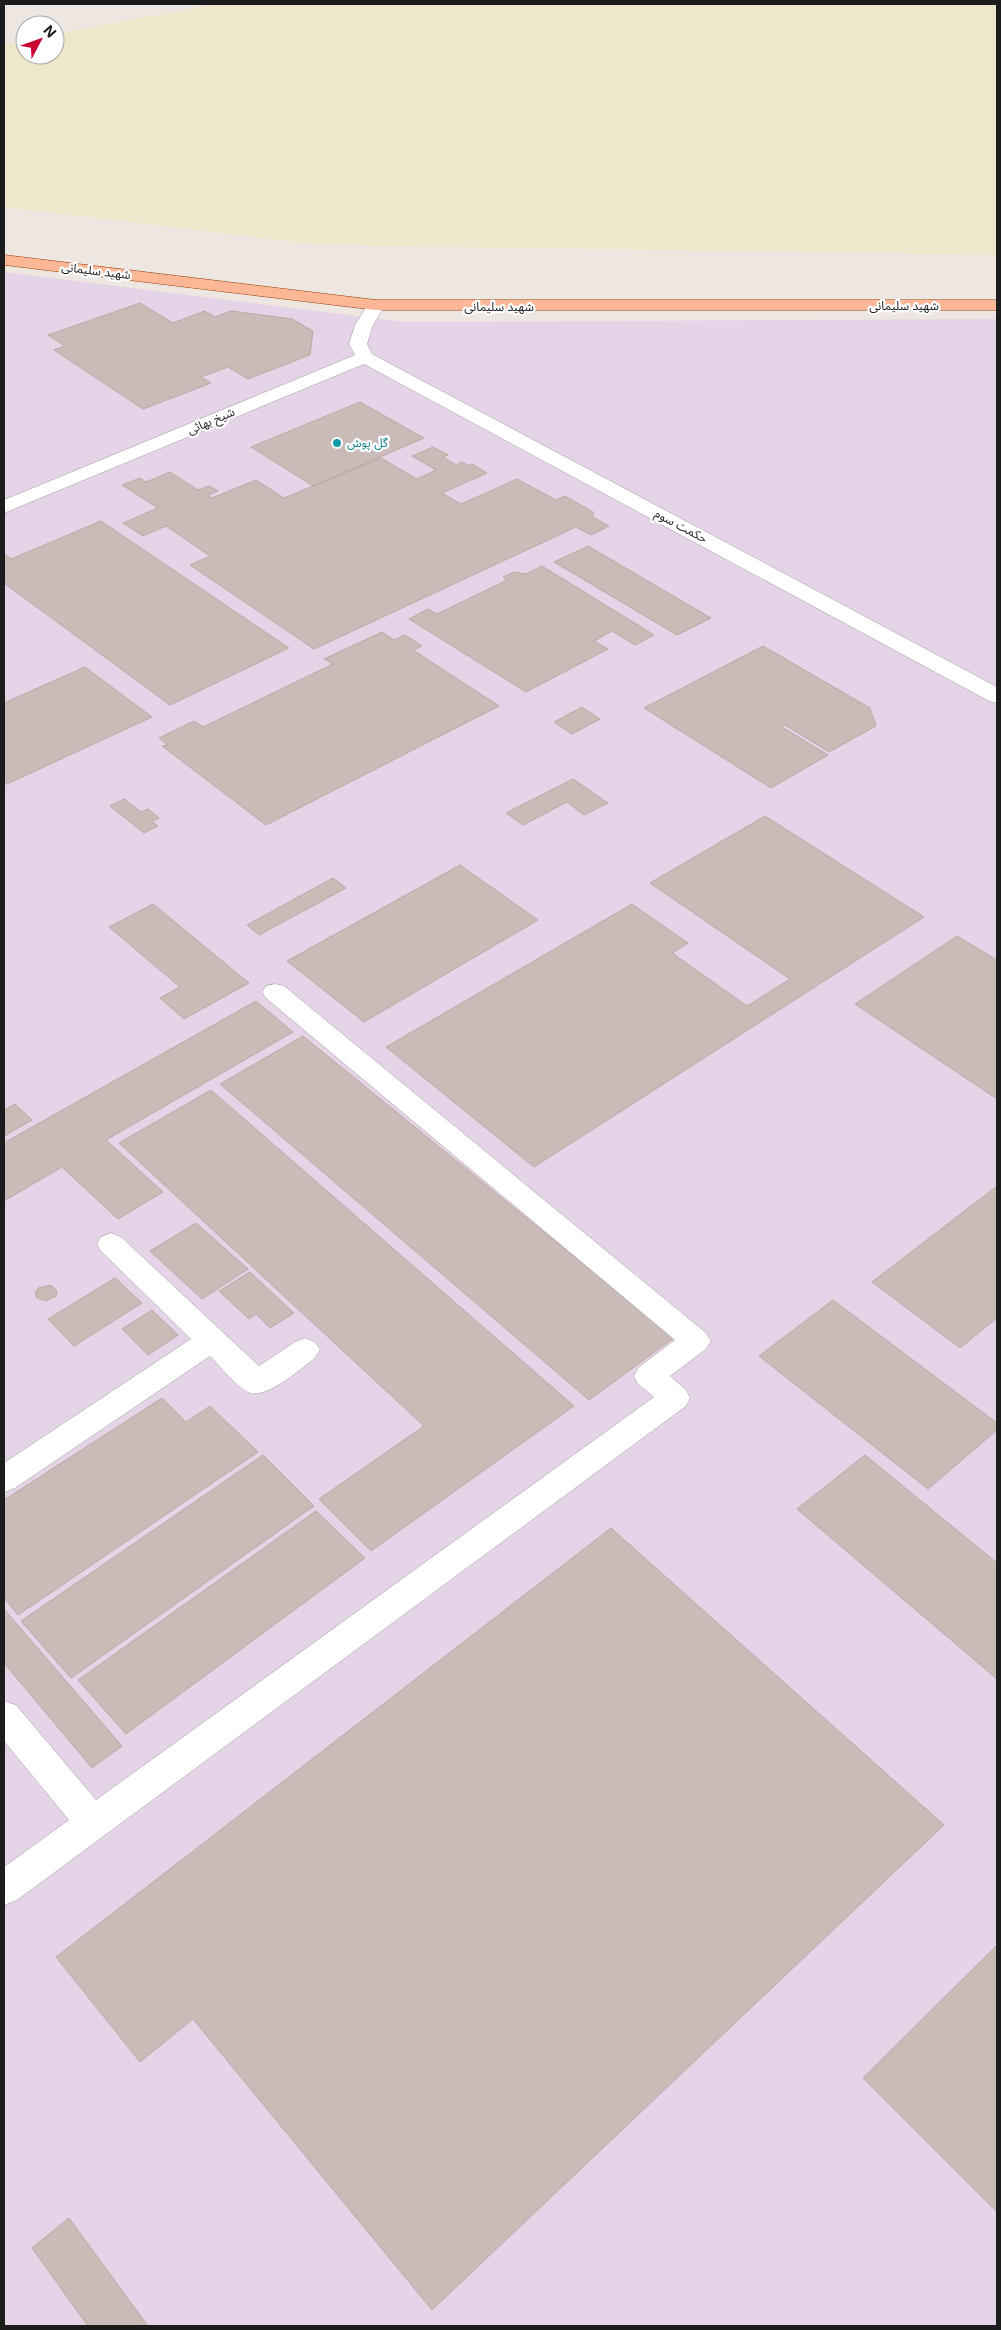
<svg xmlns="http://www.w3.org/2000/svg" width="1001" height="2330" font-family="Inter,'Noto Sans Arabic',sans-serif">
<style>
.industrial{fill:#e5d3e7}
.farmland{fill:#ede7cc}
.building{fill:#c9bbb8;stroke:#bfa8a3}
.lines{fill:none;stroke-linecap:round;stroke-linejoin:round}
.minor-casing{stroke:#9d9d9d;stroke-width:1}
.major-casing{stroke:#933c00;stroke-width:1}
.minor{fill:#fff;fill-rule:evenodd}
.major{fill:#fcb797;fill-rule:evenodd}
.culture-dot{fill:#0f9aa8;stroke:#fff;stroke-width:2}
.labels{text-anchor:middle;stroke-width:4.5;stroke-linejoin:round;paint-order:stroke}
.far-street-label{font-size:12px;fill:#1c1c1c;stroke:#fff}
.far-culture-label{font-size:12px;fill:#0d838f;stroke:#fff;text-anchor:start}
</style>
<rect width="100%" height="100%" fill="#ede6e1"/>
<path class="industrial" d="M4,272l401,50 592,-3v2007h-993z"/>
<path class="farmland" d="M216,4h781v251l-677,-10 -316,-38v-163l21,-4v15h30v-21z"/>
<path class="building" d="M140,303l33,20 32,-12 10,6 16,-6 61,8 21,12 -3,24 -62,24 -20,-12 -27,10 10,6 -68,26 -89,-59 11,-4 -17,-11z
M360,402l64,36 -111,48 -62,-39z
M433,447l15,8 -5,2 13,8 6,-3 7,4 3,-2 15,9 -45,20 19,11 56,-25 39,21 9,-4 28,16v5l16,9 -18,9 -15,-8 -262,122 -124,-84 20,-9 -44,-30 -23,10 -20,-13 35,-15 -36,-23 18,-7 6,4 24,-10 28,18 11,-4 9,5 -10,4 4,3 44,-18 28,18 97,-40 36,21 19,-9 -24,-14z
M101,521l188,127 -119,57 -166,-122v-29l7,5z
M588,546l123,72 -34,17 -123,-73z
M542,566l112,69 -19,10 -23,-14 -18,10 14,8 -82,43 -117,-73 19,-10 9,5 70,-34 -4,-3 11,-5 12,2z
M382,632l12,8 11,-5 17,11 -9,4 86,56 -233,119 -104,-79 6,-1 -9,-7 35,-17 9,6 130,-63 -9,-5z
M763,646l107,62 6,18 -47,26 -44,-27 -3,2 46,28 -57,33 -127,-80z
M85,667l67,50 -145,67 -3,-3v-78z
M582,707l18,12 -28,15 -18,-12z
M573,779l35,24 -24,12 -17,-13 -44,23 -17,-12z
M124,799l17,13 7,-3 11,9 -7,4 6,4 -14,7 -34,-27z
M765,816l159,101 -390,250 -148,-120 246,-143 56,39 -16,10 75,53 43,-27 -140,-96z
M460,865l78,55 -174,102 -77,-61z
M333,878l13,10 -87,47 -12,-10z
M153,904l96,79 -65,36 -24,-21 20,-11 -71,-60z
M957,936l40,24v139l-142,-95z
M256,1001l37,31 -187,108 57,52 -45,27 -56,-52 -58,34v-58z
M303,1036l371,302 -85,62 -369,-316z
M211,1090l363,316 -203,145 -52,-52 105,-73 -305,-283z
M15,1104l17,16 -28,16v-26z
M997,1186v132l-37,30 -88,-66z
M196,1223l52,46 -46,30 -52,-48z
M250,1272l44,41 -24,15 -14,-14 -7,5 -30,-28z
M115,1278l27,25 -68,43 -26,-27z
M51,1285l6,6 -1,5 -10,5 -9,-3 -2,-5 3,-5z
M833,1300l164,123v7l-69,59 -169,-133z
M152,1310l26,25 -30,20 -26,-26z
M162,1398l24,24 24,-16 48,46 -240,163 -14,-17v-98z
M263,1455l51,51 -243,172 -50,-57z
M865,1455l132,108v116l-200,-170z
M316,1511l49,47 -239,176 -48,-54z
M611,1528l333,297 -512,485 -239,-291 -53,43 -84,-105z
M4,1609l118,137 -30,22 -88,-105z
M997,1945v267l-134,-134z
M69,2218l79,108h-60l-56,-78z"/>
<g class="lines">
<defs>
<path id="minor" d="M376,300l6,1 3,4 -12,20 -6,19 5,10 625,333v16l-8,-2 -625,-337 -360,149v-13l351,-145 -6,-11 6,-19 15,-24z
M275,984l9,2 422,347 5,8 -5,8 -36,27 16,14 4,8 -4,8 -669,494 -13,5v-38l65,-47 -65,-79v-40l12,4 80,95 558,-403 -16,-13 -4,-8 4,-8 37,-28 -409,-342 -4,-6 4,-6z
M111,1233l10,4 138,129 36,-24 10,-4 10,4 5,8 -5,8c-15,11 -50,43 -67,34 -12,-6 -28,-26 -38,-36l-195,132 -11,4v-29l187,-124 -90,-88 -4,-7 4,-7z"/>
<path id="major" d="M4,255l372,45h621v10h-621l-372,-45z"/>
</defs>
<use href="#minor" class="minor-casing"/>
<use href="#major" class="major-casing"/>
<use href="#minor" class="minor"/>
<use href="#major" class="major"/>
</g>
<circle class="culture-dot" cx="337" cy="443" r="5"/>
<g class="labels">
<g class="far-street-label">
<text transform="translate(96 271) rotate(7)" y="4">شهید سلیمانی</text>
<text x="904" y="310">شهید سلیمانی</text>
<text x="499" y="311">شهید سلیمانی</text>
<text transform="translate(211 421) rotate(-23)" y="4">شیخ بهائی</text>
<text transform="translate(681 526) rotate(28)" y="4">حکمت سوم</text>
</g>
<g class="far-culture-label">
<text x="347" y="447">گل پوش</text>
</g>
</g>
<rect width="1001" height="2330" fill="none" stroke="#1c1c1c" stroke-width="10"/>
<g transform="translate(40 40) rotate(49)"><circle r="24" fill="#ffffff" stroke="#a4a4a4"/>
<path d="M0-4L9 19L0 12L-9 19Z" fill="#c70034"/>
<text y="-8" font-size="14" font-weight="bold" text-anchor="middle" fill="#1c1c1c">N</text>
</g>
</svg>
